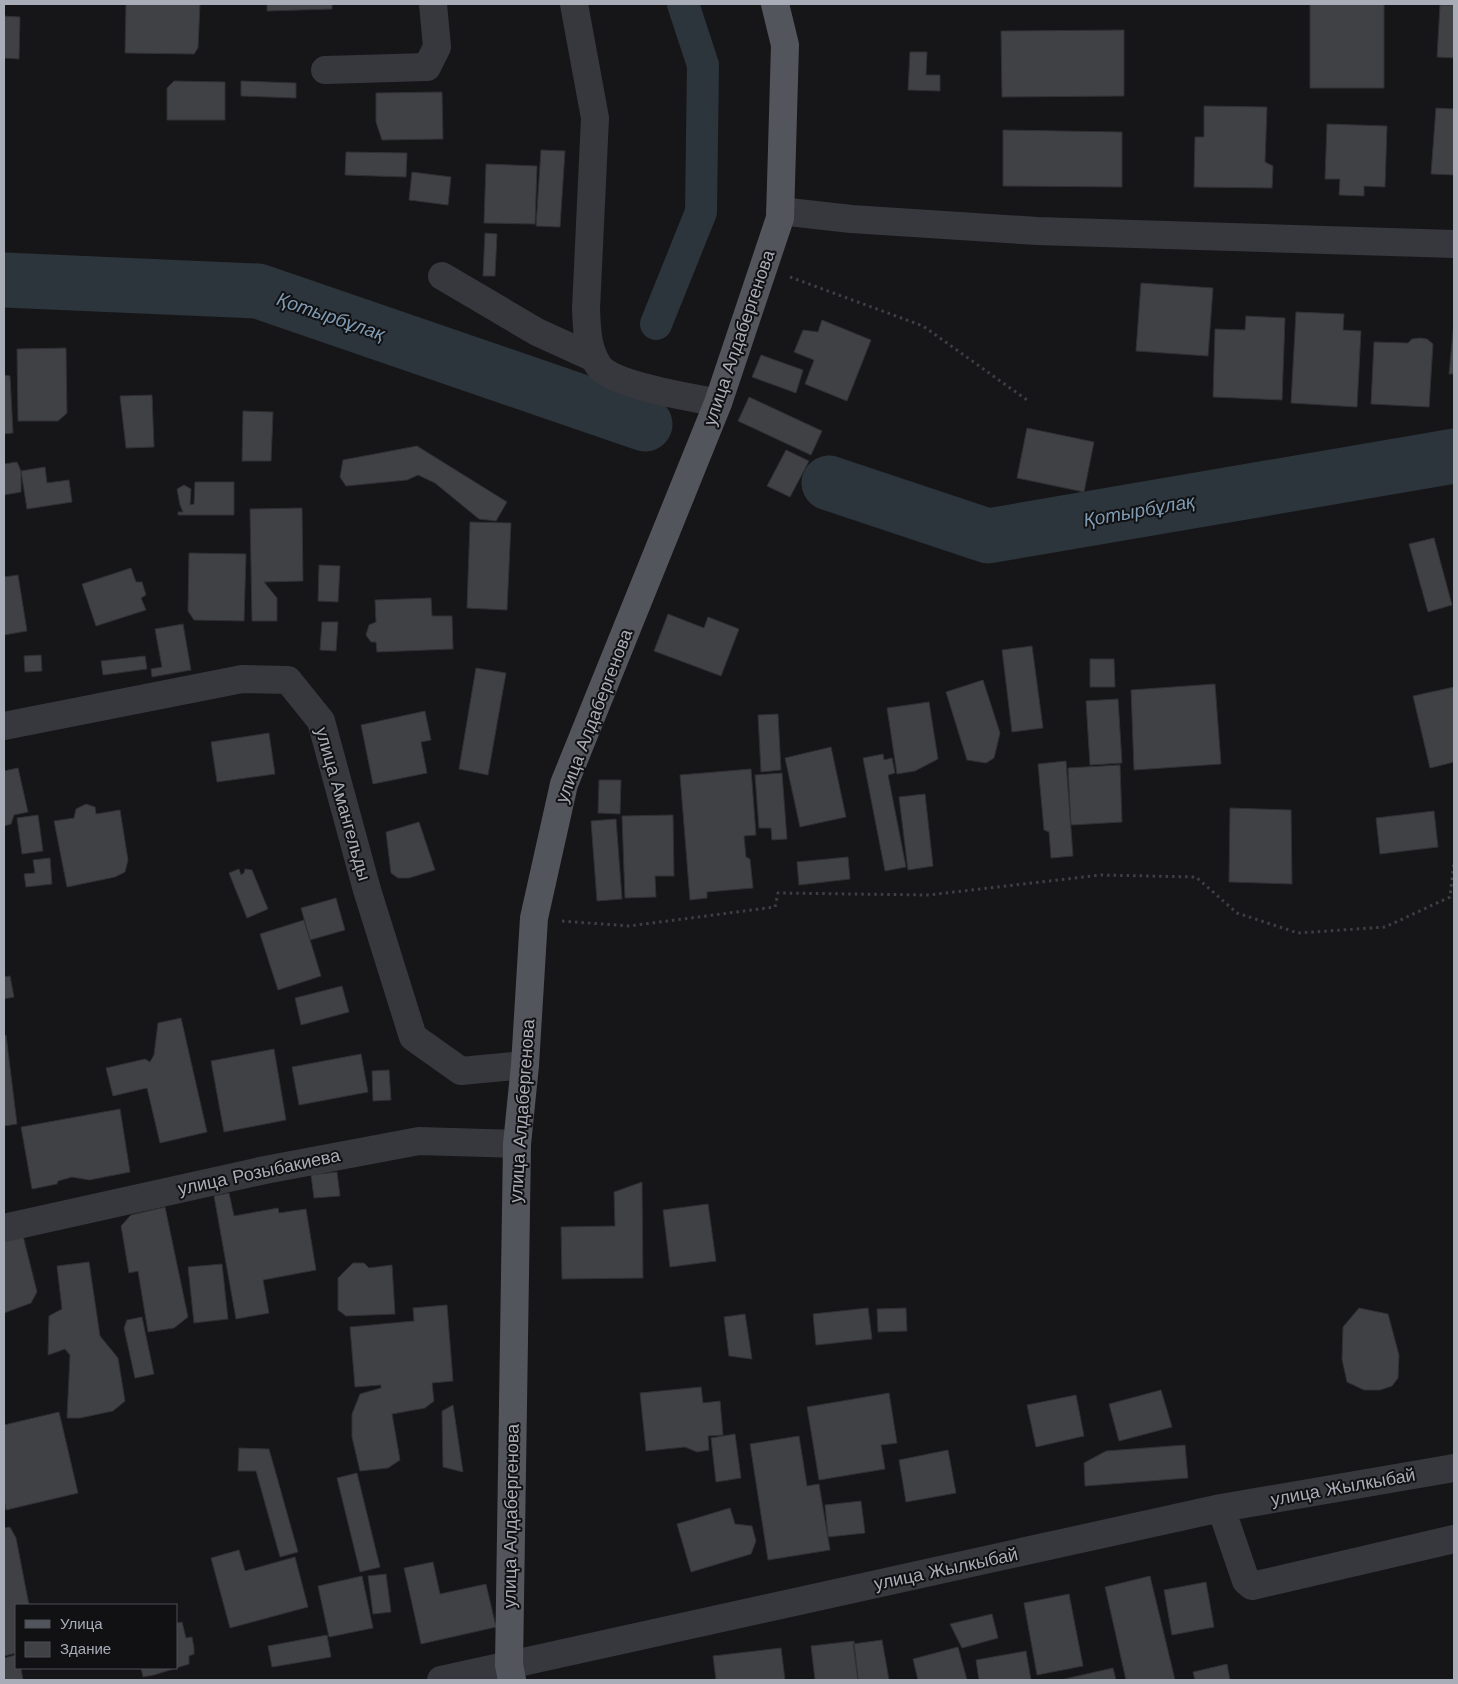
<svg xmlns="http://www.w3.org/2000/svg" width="1458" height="1684" font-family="'Work Sans',sans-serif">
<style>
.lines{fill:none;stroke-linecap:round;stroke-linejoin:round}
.canal{stroke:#2c353c;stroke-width:32}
.river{stroke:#2c353c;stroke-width:55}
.building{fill:#404145;stroke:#303034}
.path{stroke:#3d3f44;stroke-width:3;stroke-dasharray:2.5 4;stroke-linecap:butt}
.minor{stroke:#37383d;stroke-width:28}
.major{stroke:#53555c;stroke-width:28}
.labels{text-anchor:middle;stroke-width:4;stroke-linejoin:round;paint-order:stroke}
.street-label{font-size:18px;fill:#a8adb8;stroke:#111113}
.water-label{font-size:19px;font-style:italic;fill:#7f9bb3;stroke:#111113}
</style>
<rect width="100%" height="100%" fill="#161618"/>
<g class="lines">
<path class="canal" d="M656,324l45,-112 2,-147 -20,-61"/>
<path class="river" d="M4,280l254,11 387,133
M829,483l159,53 466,-80"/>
</g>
<path class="building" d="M126,4h74l-2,44 -4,6 -69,-1z
M267,4h65v5l-65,2z
M1310,4h74v84h-74z
M1440,5h14v53l-17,-1z
M4,16l16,1 -1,42 -15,-1z
M1124,30v66l-122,1 -1,-66z
M910,52h17l-1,23h14v16l-32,-1z
M174,81l51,1v38h-58v-32z
M241,81l55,2v15l-55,-2z
M442,92l1,47 -61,1 -6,-18v-29z
M1204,106l63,1 -2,55 8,4 -1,22 -78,-1 1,-50h9z
M1436,108l18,1v66l-23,-1z
M1327,124l60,2 -2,61 -21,-1v10l-25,-1 1,-16h-15z
M1003,130l119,2v55l-119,-1z
M541,150l24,1 -5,76 -24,-1z
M346,152l61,1 -1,24 -61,-2z
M486,164l51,2 -2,58 -51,-1z
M412,172l39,5 -3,28 -39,-5z
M485,233l12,1 -2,42h-12z
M1141,283l72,5 -5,68 -72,-5z
M1296,312l48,2 -1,16 18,1 -4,76 -66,-4z
M1246,316l39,2 -3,82 -69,-3 2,-68 30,1z
M822,320l49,20 -24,61 -42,-17 9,-24 -20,-8 9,-22 15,2z
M1454,322v52h-5z
M1420,338l7,1 6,5 -4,63 -58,-3 3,-62 34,1 4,-4z
M66,348l1,65 -9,8h-40l-1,-72z
M761,355l42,15 -7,23 -44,-16z
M4,375l6,1 3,57 -9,1z
M152,395l2,52 -28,1 -6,-52z
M749,397l73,34 -11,24 -73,-34z
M243,411l30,1 -2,49h-29z
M1027,428l67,14 -10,50 -67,-14z
M417,446l90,56 -11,19 -17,-2 -44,-36 -17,-8 -11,5 -61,6 -6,-9 3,-17z
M786,450l23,11 -19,36 -23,-11z
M17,462l4,9v21l-17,3v-31z
M45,467l2,16 22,-3 3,22 -45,7 -6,-38z
M195,482h39v33h-56v-3h5l-3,-7 -3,-16 7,-4 7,4 -1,16 4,-1z
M302,508l1,73 -39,1 13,16v23h-25l-2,-112z
M470,522l41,1 -4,87 -40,-2z
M1434,538l18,67 -24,7 -19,-68z
M189,553l57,1 -2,67 -50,-1 -6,-9z
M319,565l21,1 -2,36 -20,-1z
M131,568l5,14h6l4,13 -5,3 5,12 -50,16 -14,-42z
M18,575l9,56 -23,4v-58z
M431,598l1,18h20l1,33 -76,3 -1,-10h-5l-5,-7 3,-10 7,-3 -1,-22z
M668,614l36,14 4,-11 31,12 -18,47 -67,-25z
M322,622h16l-2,29 -16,-1z
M183,624l8,46 -39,7 -1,-8 11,-2 -7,-38z
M1032,646l11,82 -31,4 -10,-82z
M41,655l1,16 -17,1 -1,-16z
M145,656l2,13 -44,6 -2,-14z
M1090,659h24l1,28h-25z
M476,668l30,5 -18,102 -29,-6z
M983,680l17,53 -6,25 -8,5 -19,-3 -21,-68z
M1215,684l6,80 -87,6 -3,-80z
M1454,687v75l-24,6 -17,-72z
M1118,699l4,64 -32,2 -4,-64z
M929,702l9,57 -23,12 -18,3 -10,-66z
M425,711l6,29 -10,2 6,31 -54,11 -12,-59z
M778,714l3,56 -20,2 -3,-57z
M269,733l6,41 -58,8 -6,-40z
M831,747l15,70 -46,10 -15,-69z
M883,754l1,6 8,-2 3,15 -7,2 18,92 -21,4 -22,-113z
M1066,761l7,95 -22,2 -2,-26 -5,-2 -6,-66z
M1120,765l2,57 -51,3 -3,-57z
M18,768l10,44 -14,3 -3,9 -7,2v-55z
M751,769l5,66 -12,1 2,21 4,2 3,29 -46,4v6l-17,2 -10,-125z
M782,773l5,66 -15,1 -1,-12h-12l-4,-53z
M599,780h22l-1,34 -22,-1z
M925,794l8,72 -25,4 -9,-73z
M86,804l9,3 1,7 24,-4 8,50 -3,12 -10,5 -48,10 -13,-66 20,-3 2,-9z
M1230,808l61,2 1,74 -63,-2z
M1434,811l4,36 -58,7 -4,-36z
M38,815l5,36 -21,3 -5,-36z
M673,815l1,61h-19l1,21 -31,1 -3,-82z
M616,819l6,80 -25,2 -6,-80z
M419,822l16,48 -26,8h-11l-7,-5 -5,-41z
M848,857l2,22 -51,6 -2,-23z
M50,858l2,26 -26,3 -2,-13 11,-1 -2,-13z
M239,869l2,6 3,-2 1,-4 7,1 16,39 -21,9 -18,-45z
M336,898l9,32 -35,10 -9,-32z
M304,920l17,56 -43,14 -18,-56z
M10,976l4,21 -10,2v-22z
M342,986l7,26 -48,13 -6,-27z
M181,1018l26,114 -47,11 -13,-55 -34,8 -7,-28 39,-9 5,3 4,-7 4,-32z
M6,1035l11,89 -13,2v-90z
M274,1049l12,71 -62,12 -13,-71z
M361,1054l7,38 -69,13 -7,-38z
M389,1070l2,30 -18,1 -1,-30z
M120,1109l10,63 -41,8 -17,-3 -14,4 -1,3 -25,5 -11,-62z
M337,1172l3,24 -26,2 -3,-23z
M642,1182l1,96 -81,1 -1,-52 54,-1 -1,-34z
M229,1193l5,23 44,-8 1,5 27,-4 10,61 -53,10 6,33 -33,6 -22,-123z
M708,1204l8,57 -46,6 -7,-57z
M165,1207l23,110 -14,11 -26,4 -10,-61 -9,2 -8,-47 10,-11z
M23,1236l14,56 -6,11 -27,10v-73z
M89,1262l11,74 18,22 7,43 -12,10 -33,7h-13l3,-63 -5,-6 -17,6 1,-39 13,-7 -5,-43z
M353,1263h11l5,5 23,-3 3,49 -49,2 -8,-6v-32z
M222,1264l6,55 -34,4 -6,-56z
M447,1305l6,76 -21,2 2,18 -9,7 -33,6 8,46 -12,8 -28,3 -8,-34v-23l8,-20 21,-6v-3l-26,2 -5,-60 64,-6 -1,-13z
M868,1308l4,31 -56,6 -3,-31z
M906,1308l1,23 -29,1 -1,-23z
M1359,1308l29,6 11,41 -1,23 -6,8 -12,4h-16l-17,-8 -5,-23 1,-32z
M745,1314l7,45 -23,-3 -5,-39z
M142,1317l12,57 -19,4 -11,-50 3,-8z
M701,1387l2,16 17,-2 3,34 -15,1 1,14 -12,2 -12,-5 -39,4 -6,-58z
M1161,1390l11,37 -53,14 -10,-37z
M889,1393l8,50 -16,2 4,24 -66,11 -12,-73z
M1076,1395l8,41 -48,11 -9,-42z
M453,1405l10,67 -20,-5 -1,-56z
M59,1412l19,81 -72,17 -2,-11v-74z
M735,1434l6,44 -25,4 -5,-44z
M799,1436l8,50 12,-2 11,66 -62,10 -18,-116z
M1185,1445l3,33 -103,8 -1,-23 22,-12z
M239,1448l30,1 29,103 -18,5 -24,-86h-18z
M948,1450l8,43 -50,9 -7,-42z
M357,1473l23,94 -20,5 -23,-94z
M861,1501l4,32 -37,4 -3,-32z
M730,1508l5,16 17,2 4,15 -5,13 -60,18 -14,-48z
M10,1527l6,11 13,67h-13v48l-12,3v-128z
M239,1550l6,21 50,-14 13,50 -78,21 -19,-70z
M433,1562l7,32 46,-10 10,43 -75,17 -17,-76z
M386,1574l5,38 -18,2 -5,-38z
M362,1576l11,52 -44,9 -11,-51z
M1150,1576l25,104h-49l-21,-93z
M1206,1582l8,45 -42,8 -8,-45z
M1069,1594l14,72 -46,9 -13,-72z
M992,1614l6,24 -36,10 -12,-24z
M182,1622l4,16 6,-1 2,11v6l-5,2v8l-35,11 -11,2 -2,-9h35v-45z
M327,1635l4,22 -59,10 -4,-21z
M882,1640l7,40h-31l-5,-36z
M854,1641l4,39h-43l-4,-34z
M958,1647l9,33h-49l-5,-21z
M781,1648l4,32h-69l-3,-24z
M1026,1651l5,29h-52l-3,-20z
M16,1655v13h5l2,12h-19v-22z
M1227,1664l3,16h-35l-2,-8z
M1113,1668l3,12h-56z"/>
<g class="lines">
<path class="path" d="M790,277l133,49 104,74
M562,921l67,5 146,-19 3,-14 151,2 172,-20 95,2 41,36 61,20 87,-6 65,-30 4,-35"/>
<path class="minor" d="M574,4l21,114 -9,191c1,20 1,39 12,56 14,21 94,32 120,38
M325,70l102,-3 10,-20 -4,-43
M780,211l71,8 186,12 417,13
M442,276l95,56 57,26
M4,726l238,-47 46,1 33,41 46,169 46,147 48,34 64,-6
M4,1228l261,-58 154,-29 98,3
M1221,1508l25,73 6,5 202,-47
M441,1680l780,-172 233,-40"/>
<path class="major" d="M512,1680l-3,-15 8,-521 8,-79 9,-147 30,-134 154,-381 62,-185 5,-173 -10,-41"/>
</g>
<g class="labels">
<g class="street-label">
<text transform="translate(739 338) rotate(-71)" y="6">улица Алдабергенова</text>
<text transform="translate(594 716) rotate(-69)" y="6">улица Алдабергенова</text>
<text transform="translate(343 804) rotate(74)" y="6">улица Амангельды</text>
<text transform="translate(522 1111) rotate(-86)" y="6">улица Алдабергенова</text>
<text transform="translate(259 1172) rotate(-12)" y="6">улица Розыбакиева</text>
<text transform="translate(1343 1487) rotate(-10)" y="6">улица Жылкыбай</text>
<text transform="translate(511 1516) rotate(-89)" y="6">улица Алдабергенова</text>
<text transform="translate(946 1569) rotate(-12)" y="6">улица Жылкыбай</text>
</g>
<g class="water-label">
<text transform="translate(331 316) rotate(19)" y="7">Қотырбұлақ</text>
<text transform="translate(1139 510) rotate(-10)" y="7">Қотырбұлақ</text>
</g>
</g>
<rect width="1458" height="1684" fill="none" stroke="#a8adb8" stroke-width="10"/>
<rect x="15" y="1604" width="162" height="65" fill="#111113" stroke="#4d4f55"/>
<rect x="25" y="1620" width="25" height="8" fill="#53555c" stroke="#4d4f55"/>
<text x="60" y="1629" font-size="15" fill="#a8adb8">Улица</text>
<rect x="25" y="1642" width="25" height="15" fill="#404145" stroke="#4d4f55"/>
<text x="60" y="1654" font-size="15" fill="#a8adb8">Здание</text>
</svg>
